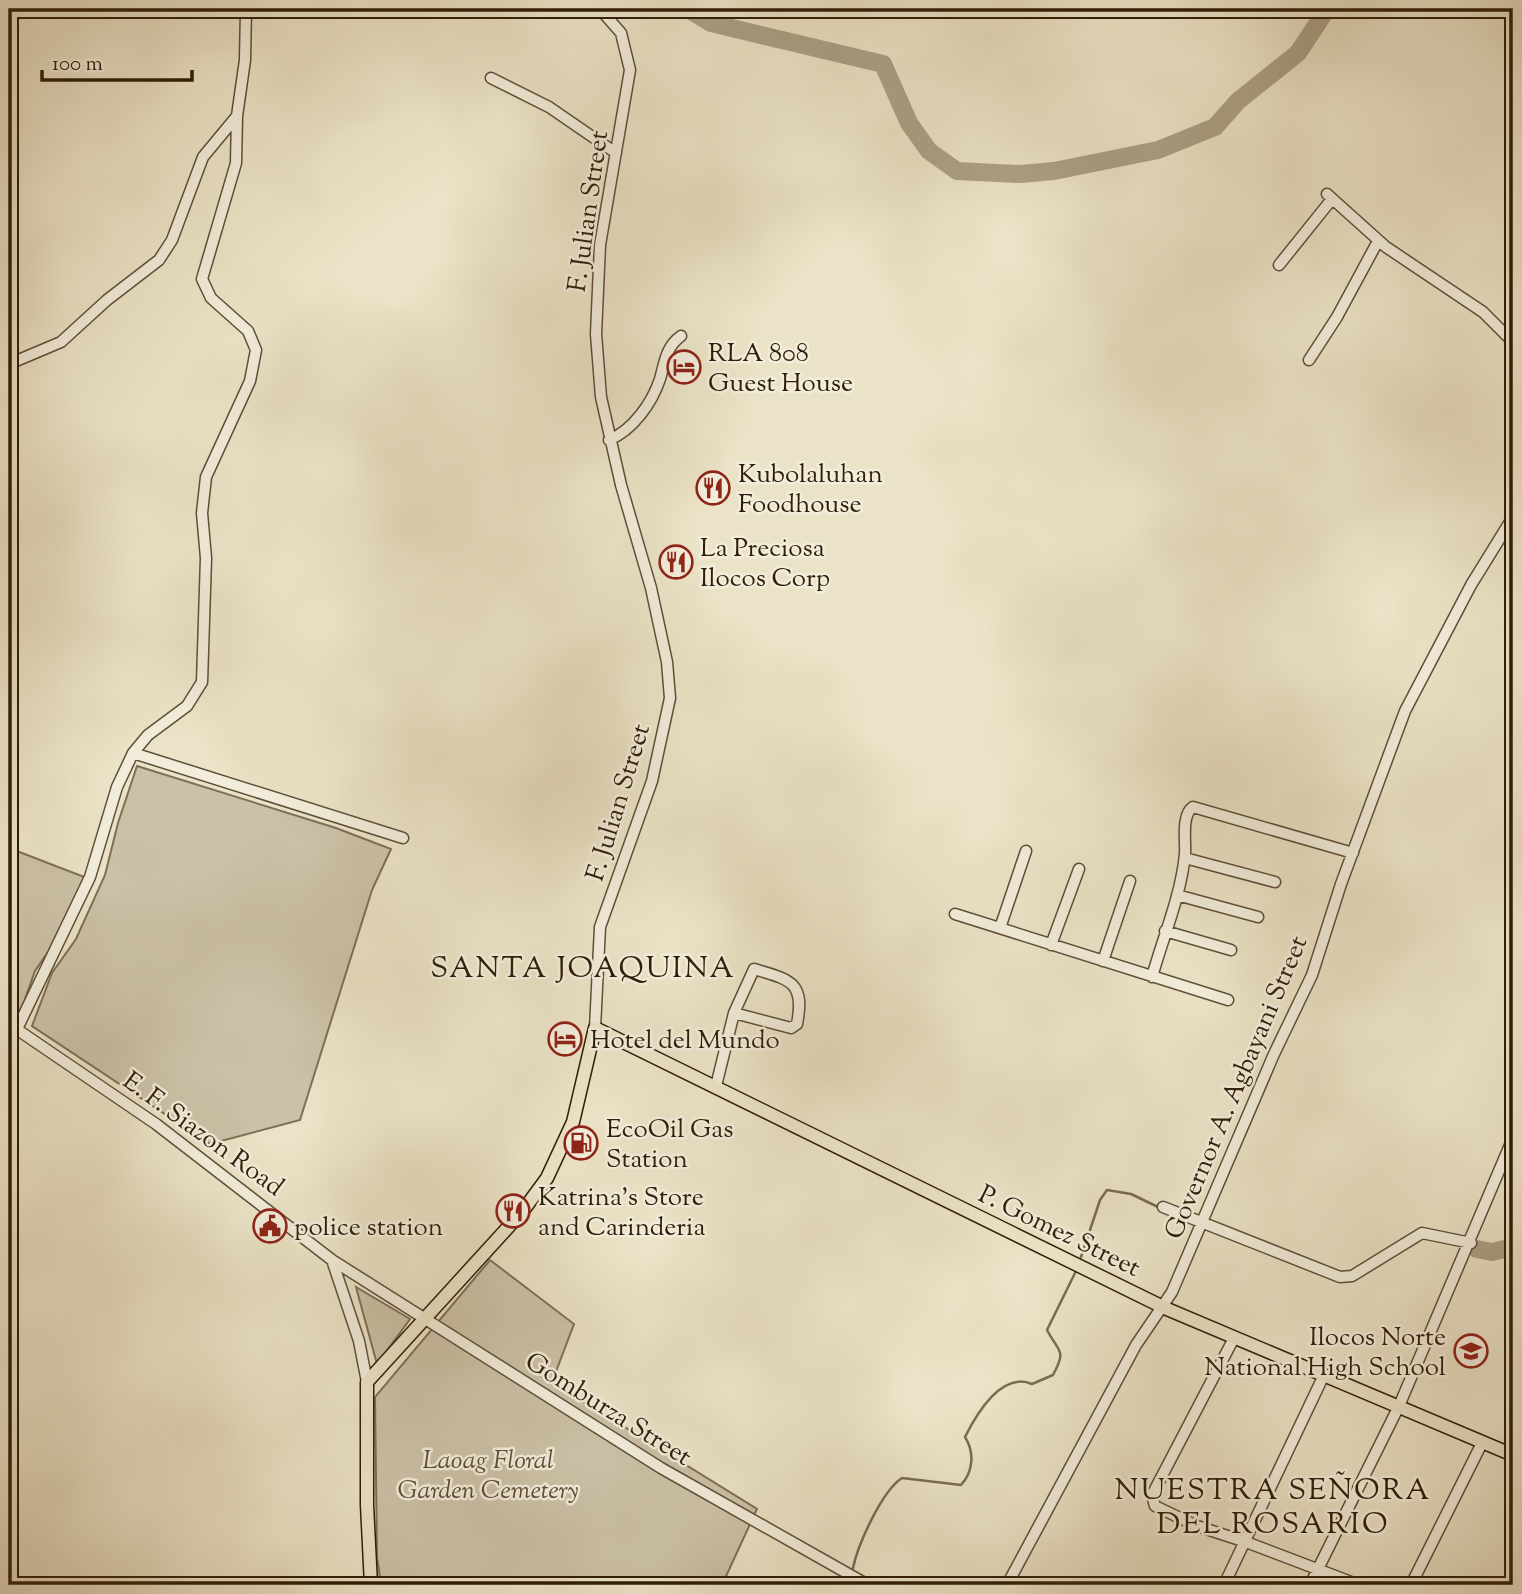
<svg xmlns="http://www.w3.org/2000/svg" width="1522" height="1594" font-family="'Sorts Mill Goudy',serif">
<style>
.green{fill:#cbc1a7;stroke:#7d6f58;stroke-width:2}
.lines{fill:none;stroke-linecap:round;stroke-linejoin:round}
.stream{stroke:#796c54;stroke-width:2.5}
.river{stroke:#aba086;stroke-width:18}
.minor-casing{stroke:#5e4e38;stroke-width:13}
.major-casing{stroke:#2f1d08;stroke-width:15}
.minor{stroke:#f2eddb;stroke-width:10}
.major{stroke:#ebe3c7;stroke-width:12}
.labels{text-anchor:middle;stroke-width:5;stroke-linejoin:round;paint-order:stroke}
.street-label{font-size:26px;fill:#2f1d08;stroke:#f2eddb}
.poi-label{font-size:26px;fill:#2f1d08;stroke:#f2eddb;text-anchor:start}
.park-label{font-size:26px;font-style:italic;fill:#5e4e38;stroke:#f2eddb}
.quarter-label{font-size:30px;letter-spacing:2px;fill:#2f1d08;stroke:#f2eddb}
</style>
<rect width="100%" height="100%" fill="#ebe3c7"/>
<filter id="stains"><feTurbulence type="fractalNoise" baseFrequency=".00286" numOctaves="4"/><feColorMatrix values="0 0 0 0 .2 0 0 0 0 .09 0 0 0 0 .02 0 0 0 .5 -.17"/></filter>
<radialGradient id="worn" r=".72"><stop offset=".6" stop-color="#630" stop-opacity="0"/><stop offset="1" stop-color="#630" stop-opacity=".3"/></radialGradient>
<path class="green" d="M137,766l199,62 55,21 -19,41 -72,230 -90,24 -178,-118 20,-53 24,-34 29,-64 13,-52z
M9,848l78,30 -24,52 -28,41 -17,48 -9,-6z
M490,1260l84,64 -22,58 205,127 -35,76h-341l-4,-28 -2,-160z
M356,1287l54,32 -33,45z"/>
<g class="lines">
<path class="stream" d="M1405,1249l12,-7
M1081,1257l19,-57 7,-10 24,4 27,13
M853,1568c5,-24 29,-77 49,-90l59,7c12,-13 14,-32 4,-48 12,-24 37,-66 67,-53l21,-9c14,-26 6,-22 -6,-45l29,-59
M849,1585v-1"/>
<path class="river" d="M688,9l23,14 172,41 26,59 20,28 28,20 63,3 34,-3 104,-21 57,-23 23,-26 60,-48 29,-44
M1477,1249l15,3 21,-5"/>
<defs>
<path id="minor" d="M491,78l58,29 67,46
M1327,194l59,53 97,65 30,30
M1279,265l53,-66
M1309,360l28,-43 41,-76
M9,364l52,-22 46,-42 52,-40 13,-20 31,-83 34,-41
M609,440c24,-10 43,-37 51,-61 5,-18 6,-32 21,-43
M133,753l270,85
M1185,858l90,24
M1177,895l81,22
M955,914l273,86
M1000,928l26,-77
M1165,931l66,19
M1051,945l28,-76
M1103,961l27,-80
M1152,977c11,-40 29,-81 33,-123 1,-13 -4,-39 8,-47l160,46
M9,1024l147,100 176,136 27,81 8,41
M595,1028l5,-101 52,-146 18,-83 -3,-36 -16,-74 -30,-103 -20,-88 -5,-63 4,-89 30,-175 -9,-37 -21,-24
M17,1029l73,-152 27,-90 16,-34 15,-18 39,-29 15,-24 4,-124 -4,-45 4,-36 44,-96 6,-31 -8,-19 -37,-33 -9,-19 34,-116 1,-47 8,-56 1,-51
M716,1086l18,-73 20,-44c37,11 51,13 43,55l-6,4 -57,-15
M1163,1207l177,70 12,-1 70,-43 49,10
M332,1260l329,208 207,117
M1234,1338l-82,157 3,11 42,20 49,16 113,43
M1007,1585l129,-240 36,-53 102,-238 38,-79 29,-91 64,-173 66,-126 42,-68
M1224,1585l99,-208
M1310,1585l89,-179 114,-268
M1411,1585l71,-142"/>
<path id="major" d="M371,1585l-4,-80v-123l155,-170 25,-34 26,-56 22,-94 572,281 346,146
M1510,1585l3,-8"/>
</defs>
<use href="#minor" class="minor-casing"/>
<use href="#major" class="major-casing"/>
<use href="#minor" class="minor"/>
<use href="#major" class="major"/>
</g>
<defs>
<symbol id="hotel-ring" viewBox="-11 -11 22 22"><circle r="9.5" fill="#f2eddb" stroke="#8f2418" stroke-width="1.5"/><path d="M-6-4.5h1.5V1H6V5H4.5V3h-9V5H-6ZM-4 0a1.8 1.8 0 1 1 3.6 0ZM.5 0V-2.5h3Q6-2.5 6 0Z" fill="#8f2418"/></symbol>
<symbol id="restaurant-ring" viewBox="-11 -11 22 22"><circle r="9.5" fill="#f2eddb" stroke="#8f2418" stroke-width="1.5"/><path d="M-5-6h1v4h1v-4h1v4h1v-4h1v5L-1.5 .5V6h-2V.5L-5-1ZM5-6V6H3V1.5H1.5Q1.5-4 5-6Z" fill="#8f2418"/></symbol>
<symbol id="fuel-ring" viewBox="-11 -11 22 22"><circle r="9.5" fill="#f2eddb" stroke="#8f2418" stroke-width="1.5"/><path d="M-5.5-6h7V0h2V4h1.3V-2.5L3-4.5l.8-.8L6-3V5H2.5V1h-1V6h-7ZM-4.2-4.7v3.2H.2V-4.7Z" fill="#8f2418"/></symbol>
<symbol id="civic-ring" viewBox="-11 -11 22 22"><circle r="9.5" fill="#f2eddb" stroke="#8f2418" stroke-width="1.5"/><path d="M-.6-6.5H3V-4.5H.6V-3L4-1V1h2V6H-6V1h2V-1L-.6-3ZM-1.2 2.5V6h2.4V2.5Z" fill="#8f2418"/></symbol>
<symbol id="school-ring" viewBox="-11 -11 22 22"><circle r="9.5" fill="#f2eddb" stroke="#8f2418" stroke-width="1.5"/><path d="M0-5L7-2L0 1L-7-2ZM-4 1L0 2.5L4 1V4Q0 6-4 4Z" fill="#8f2418"/></symbol>
</defs>
<g fill-rule="evenodd">
<use href="#hotel-ring" x="665" y="348" width="38" height="38"/>
<use href="#restaurant-ring" x="694" y="469" width="38" height="38"/>
<use href="#restaurant-ring" x="657" y="543" width="38" height="38"/>
<use href="#hotel-ring" x="546" y="1020" width="38" height="38"/>
<use href="#fuel-ring" x="562" y="1124" width="38" height="38"/>
<use href="#restaurant-ring" x="494" y="1192" width="38" height="38"/>
<use href="#civic-ring" x="251" y="1207" width="38" height="38"/>
<use href="#school-ring" x="1452" y="1332" width="38" height="38"/>
</g>
<g class="labels">
<g class="street-label">
<text transform="translate(587 211) rotate(-82)" y="9">F. Julian Street</text>
<text transform="translate(617 802) rotate(-73)" y="9">F. Julian Street</text>
<text transform="translate(1235 1087) rotate(-67)" y="9">Governor A. Agbayani Street</text>
<text transform="translate(204 1133) rotate(36)" y="9">E. F. Siazon Road</text>
<text transform="translate(1060 1230) rotate(26)" y="9">P. Gomez Street</text>
<text transform="translate(609 1408) rotate(32)" y="9">Gomburza Street</text>
</g>
<g class="poi-label">
<text x="708" y="361">RLA 808<tspan x="708" dy="30">Guest House</tspan></text>
<text x="738" y="482">Kubolaluhan<tspan x="738" dy="30">Foodhouse</tspan></text>
<text x="700" y="556">La Preciosa<tspan x="700" dy="30">Ilocos Corp</tspan></text>
<text x="590" y="1048">Hotel del Mundo</text>
<text x="606" y="1137">EcoOil Gas<tspan x="606" dy="30">Station</tspan></text>
<text x="538" y="1205">Katrina's Store<tspan x="538" dy="30">and Carinderia</tspan></text>
<text x="294" y="1235">police station</text>
<text x="1446" y="1345" text-anchor="end">Ilocos Norte<tspan x="1446" dy="30">National High School</tspan></text>
</g>
<g class="park-label">
<text x="488" y="1468">Laoag Floral<tspan x="488" dy="30">Garden Cemetery</tspan></text>
</g>
<g class="quarter-label">
<text x="583" y="977">SANTA JOAQUINA</text>
<text x="1273" y="1499">NUESTRA SEÑORA<tspan x="1273" dy="34">DEL ROSARIO</tspan></text>
</g>
</g>
<rect width="1522" height="1594" fill="none" stroke="#ebe3c7" stroke-width="35"/>
<rect x="10" y="10" width="1501" height="1573" fill="none" stroke="#2f1d08" stroke-width="3.5"/>
<rect x="18" y="18" width="1487" height="1559" fill="none" stroke="#2f1d08" stroke-width="2"/>
<path d="M42 70v10h150v-10" fill="none" stroke="#2f1d08" stroke-width="3.5"/>
<text x="52" y="70" font-size="21" fill="#2f1d08" stroke="#f2eddb" stroke-width="5" paint-order="stroke">100 m</text>
<rect width="100%" height="100%" filter="url(#stains)"/>
<rect width="100%" height="100%" fill="url(#worn)"/>
</svg>
